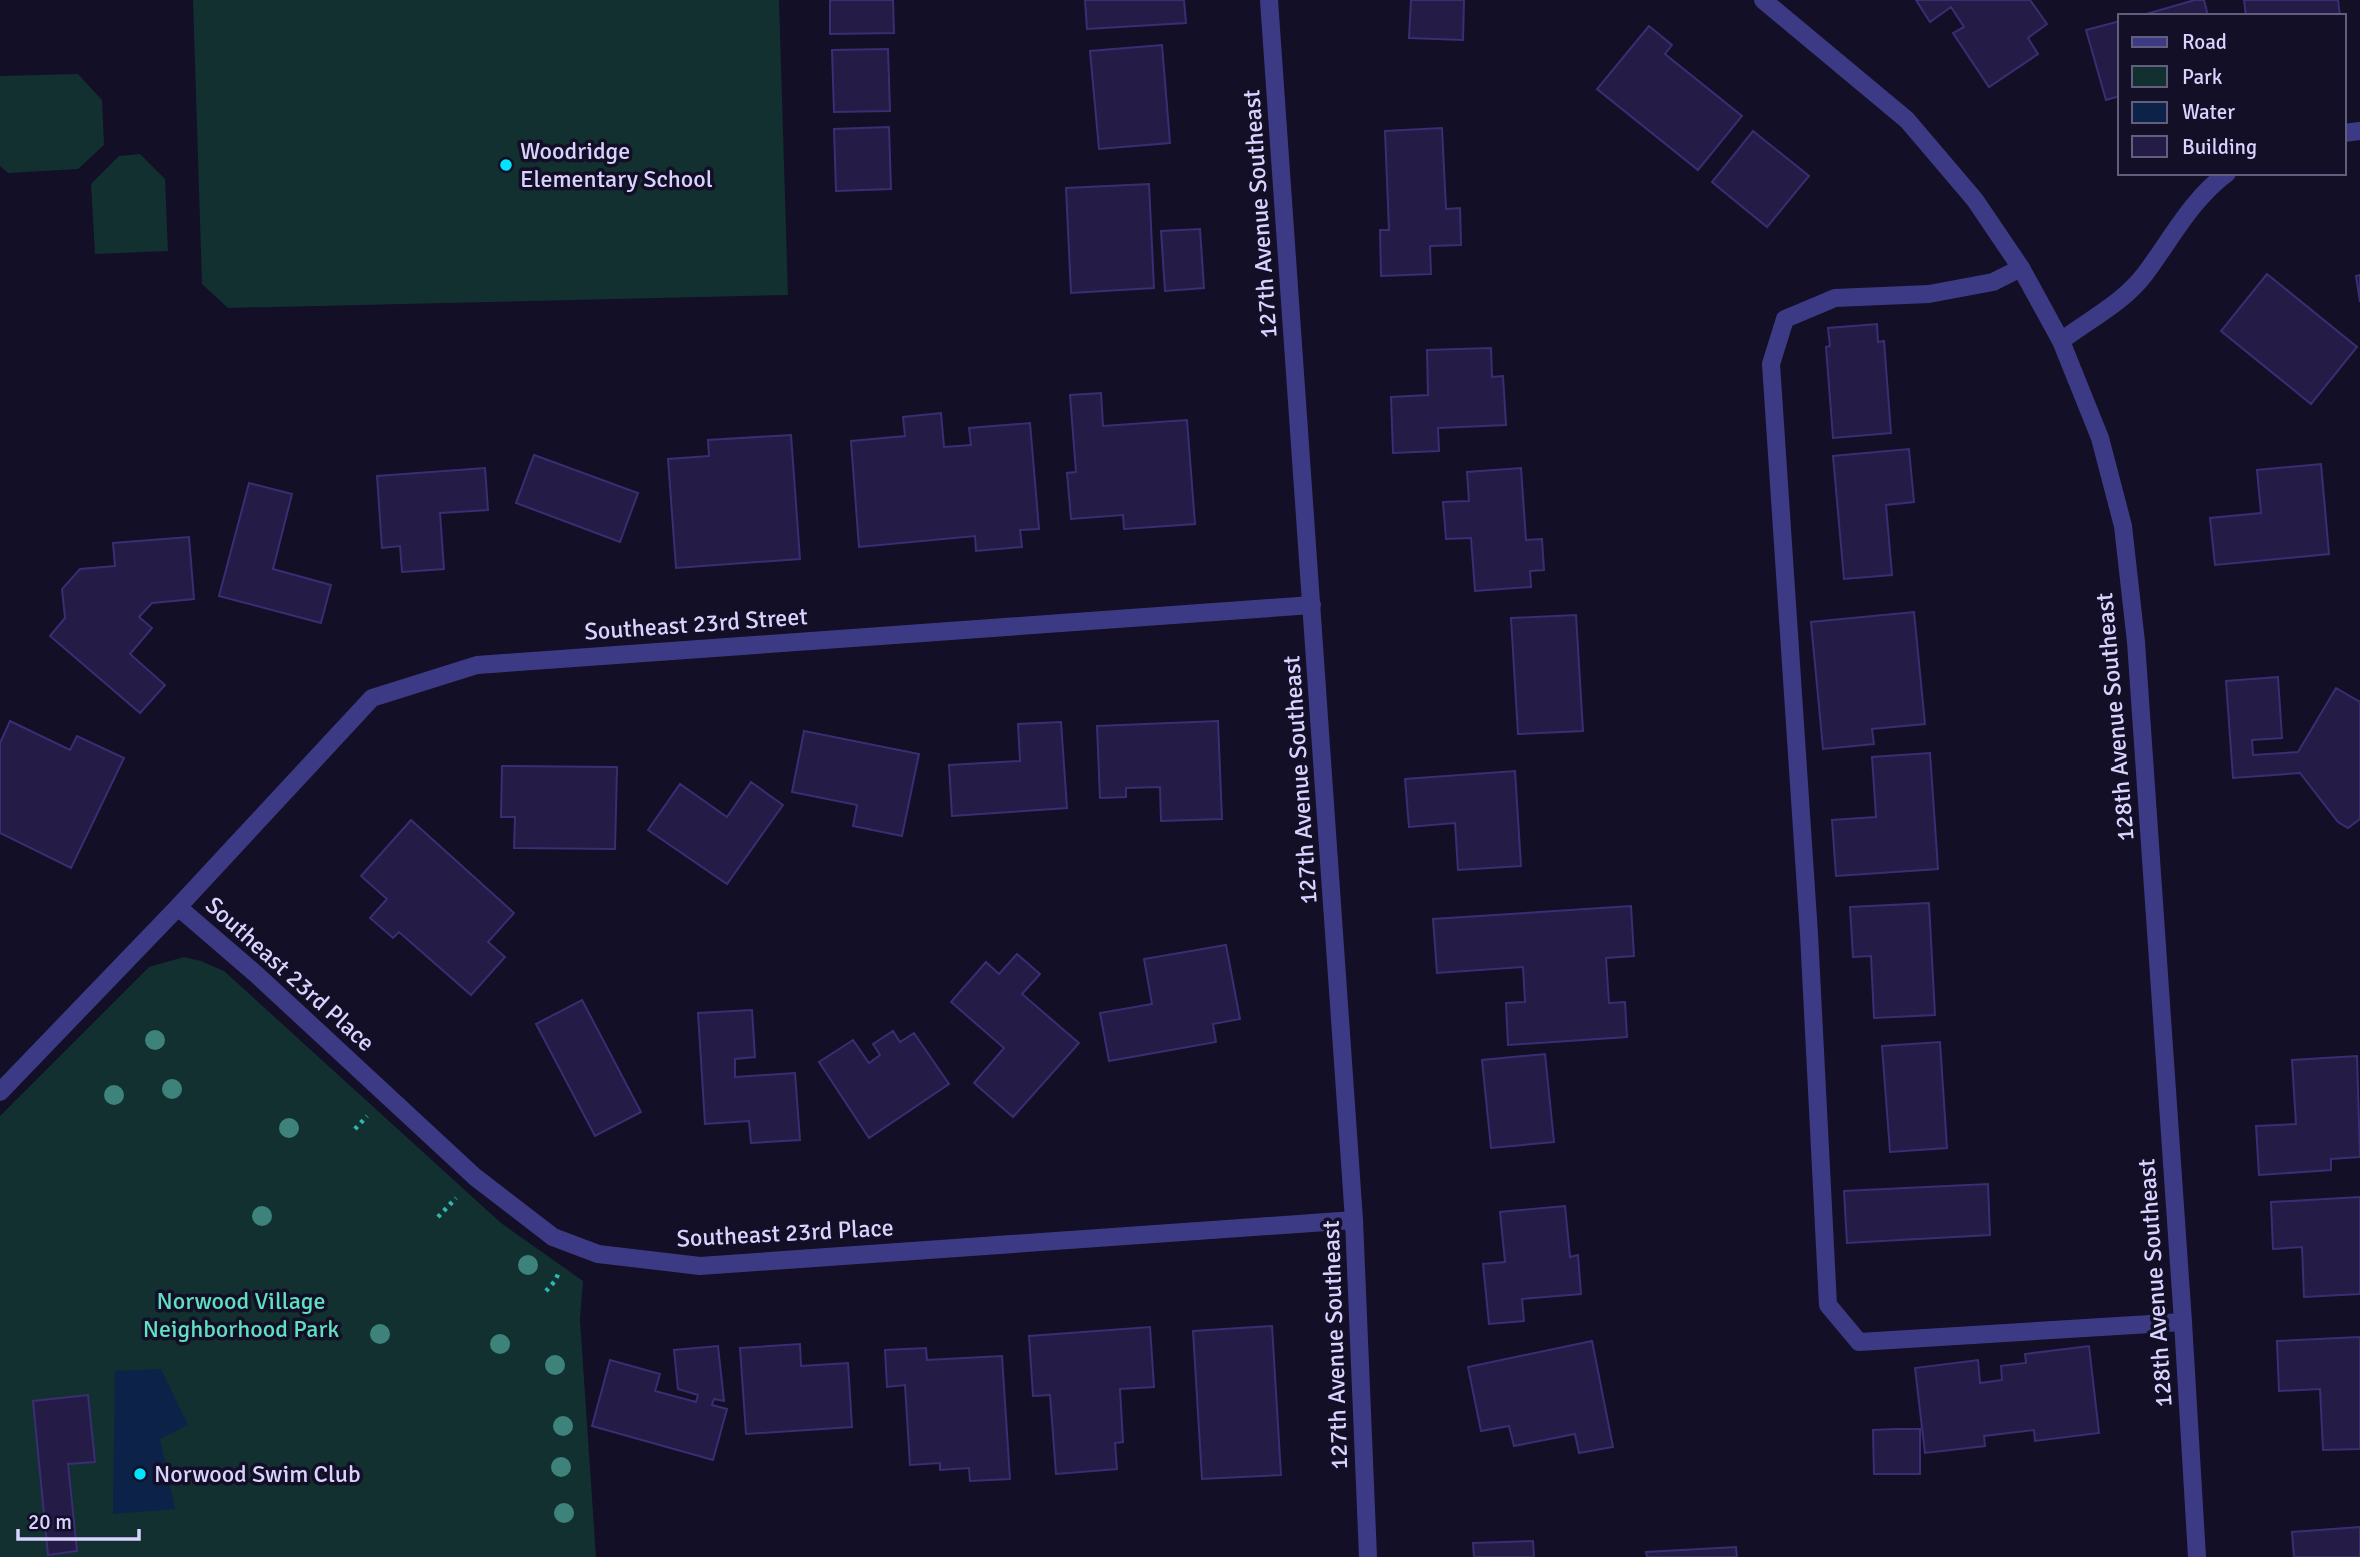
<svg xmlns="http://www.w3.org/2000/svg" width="2360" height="1557" font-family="Signika,sans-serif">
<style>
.green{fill:#12302f}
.water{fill:#0c2248}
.building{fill:#241b47;stroke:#3b2d73;stroke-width:2}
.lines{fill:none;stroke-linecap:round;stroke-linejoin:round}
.path{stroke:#2fb8b0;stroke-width:4.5;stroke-dasharray:3.5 5;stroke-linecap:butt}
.service{stroke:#3d3a85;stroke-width:18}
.minor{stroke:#3d3a85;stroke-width:18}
.tertiary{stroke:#3d3a85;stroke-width:18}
.tree{fill:#3d827b}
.poi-dot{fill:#00e5ff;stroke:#130f26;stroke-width:2.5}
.labels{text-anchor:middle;stroke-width:7;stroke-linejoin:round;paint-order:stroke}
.poi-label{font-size:24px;fill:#d9d4ff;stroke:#130f26;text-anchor:start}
.street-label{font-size:24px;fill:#d9d4ff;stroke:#130f26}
.park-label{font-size:24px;fill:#5fe0c0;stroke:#130f26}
</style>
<rect width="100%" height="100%" fill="#130f26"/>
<path class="green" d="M193,0h586l9,295 -560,13 -26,-24z
M78,74l24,26 2,45 -26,24 -70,4 -8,-7v-90z
M140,154l25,25 3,72 -73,3 -4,-70 28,-28z
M184,957l17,4 23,10 277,252 82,58 -3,39 16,237h-596v-441l149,-149z"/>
<path class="water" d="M161,1369l27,56 -28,14 15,70 -62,5 2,-143z"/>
<path class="building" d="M830,0h63l1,33 -64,1z
M1085,0h99l2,23 -99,6z
M1411,0h53l-1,40 -54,-2z
M1916,0h114l17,24 -19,14 10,16 -49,33 -36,-54 11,-6 -13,-20 -21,15z
M2195,0h9l4,16h-69z
M2244,0h94l2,16h-94z
M2120,21v75l-14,4 -20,-70z
M1649,26l23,19 -7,9 77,62 -44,54 -101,-81z
M1162,45l8,98 -71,6 -9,-98z
M888,49l2,62 -56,1 -2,-62z
M889,127l2,62 -55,2 -2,-62z
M1442,128l4,81 14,-1 1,37 -31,1 1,28 -50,2 -1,-46h9l-4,-99z
M1753,131l56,45 -42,51 -55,-45z
M1149,184l5,104 -83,5 -5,-105z
M1200,229l4,59 -39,3 -4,-60z
M2267,274l90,73 -46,57 -90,-73z
M2360,275v27l-4,-26z
M1877,324l1,18 6,-1 7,92 -58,5 -7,-91 4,-1 -2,-18z
M1491,348l1,29 11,-1 3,49 -68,3 1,23 -46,2 -2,-56 37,-2 -1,-45z
M1101,393l2,33 84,-6 8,104 -71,5 -1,-14 -52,4 -4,-46 9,-1 -6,-77z
M941,413l3,34 27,-2 -2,-17 61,-5 9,106 -19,1 2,17 -46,4 -1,-15 -116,11 -8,-106 54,-5 -2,-19z
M791,435l9,124 -124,9 -8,-109 41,-3 -1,-16z
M1909,449l5,53 -28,3 6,70 -48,4 -11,-123z
M534,455l104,38 -18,49 -104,-39z
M2321,464l8,90 -114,11 -5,-47 51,-5 -4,-43z
M485,468l3,42 -48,3 4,56 -42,3 -2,-26 -18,2 -5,-72z
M1521,468l5,72 16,-1 2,31 -14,1 1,16 -56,4 -4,-53 -25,1 -3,-37 26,-1 -2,-29z
M249,483l43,11 -19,75 58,16 -10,38 -102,-27z
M189,537l5,62 -42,4 -13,14 13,11 -22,26 35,31 -25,28 -90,-77 15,-18 -3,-29 18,-20 35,-3 -2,-23z
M1914,612l11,112 -53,5 2,15 -51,5 -12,-127z
M1576,615l7,116 -65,3 -7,-116z
M2278,677l4,61 -30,2 1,15 45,-3 38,-64 24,14v117l-12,9 -10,-6 -38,-49 -67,5 -7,-97z
M10,721l60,29 7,-14 47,22 -53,110 -71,-35v-90z
M1218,721l4,98 -61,2 -1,-34 -34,1v9l-26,1 -3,-72z
M1061,722l6,86 -115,8 -3,-51 71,-4 -2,-37z
M804,731l115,23 -17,82 -49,-10 4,-21 -65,-13z
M1930,753l8,116 -102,7 -4,-56 44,-3 -4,-60z
M502,766l115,1 -2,82 -101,-1 1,-31h-14z
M1515,771l6,95 -63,4 -3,-47 -46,4 -4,-48z
M751,782l32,23 -56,79 -79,-54 32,-46 47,33z
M411,820l103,93 -26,29 17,15 -34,38 -72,-63 -6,6 -23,-20 17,-19 -26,-23z
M1929,903l6,112 -61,3 -3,-62 -18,1 -3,-50z
M1631,906l3,50 -28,2 3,45 16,-1 2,35 -119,8 -2,-42 19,-1 -2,-35 -86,6 -4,-54z
M1226,945l14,74 -27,5 3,18 -107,19 -9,-48 52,-9 -8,-45z
M1017,954l23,20 -18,20 57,49 -66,74 -39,-34 30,-35 -53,-46 35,-40 13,12z
M582,1000l59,112 -46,24 -59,-112z
M752,1010l3,47 -20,2v18l60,-4 5,67 -49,3 -2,-22 -44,3 -7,-111z
M893,1031l7,11 14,-9 35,51 -80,54 -50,-76 34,-22 16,23 11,-8 -7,-11z
M1940,1042l7,106 -57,4 -8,-106z
M1545,1054l9,88 -63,6 -9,-88z
M2357,1056l3,101 -29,2v11l-72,5 -3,-49 40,-2 -4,-64z
M1988,1184l2,51 -143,8 -3,-52z
M2360,1197v97l-56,3 -2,-50 -29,2 -2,-47z
M1565,1206l5,51 8,-2 3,39 -59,5 2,22 -35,3 -6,-60 22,-2 -5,-50z
M1272,1326l9,149 -79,4 -9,-148z
M1150,1327l4,60 -34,2 3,53 -8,1 2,26 -61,5 -6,-79 -17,1 -4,-60z
M2360,1337v112l-37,1 -3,-61 -41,2 -2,-50z
M1592,1341l21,106 -34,6 -4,-19 -61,12 -5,-20 -28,5 -13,-64z
M800,1344l1,22 47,-3 4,64 -106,7 -6,-86z
M718,1346l6,55 -10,-2 -2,6 15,4 -14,51 -121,-34 18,-66 50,14 -5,17 41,11 2,-7 -20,-6 -4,-39z
M2089,1346l10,87 -64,8 -1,-11 -50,6 1,10 -60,7 -10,-85 63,-8 2,23 22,-3 -1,-14 25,-3 -1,-9z
M926,1348l1,12 75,-4 8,123 -40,2 -1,-13 -29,2v-7l-30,2 -5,-80 -18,2 -2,-37z
M88,1395l7,67 -27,2 9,87 -29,4 -15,-154z
M1896,1429h24v45h-46l-1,-44z
M2360,1527v30h-66l-2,-25z
M1533,1541l1,16h-60l-1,-14z
M1736,1547l1,10h-90l-1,-5z"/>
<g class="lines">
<path class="path" d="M355,1129l12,-13
M438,1217l18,-19
M546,1291l9,-10 4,-9"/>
<path class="service" d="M2021,268l-28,14 -64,12 -94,4 -50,21 -14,45 38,570 19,371 31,37 324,-20"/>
<path class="minor" d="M1269,0l85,1220 14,337
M2344,133l16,-2
M2061,341c29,-22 62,-38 84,-67 27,-36 45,-73 82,-101
M178,907l79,68 218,202 78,60 45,17 102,12 654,-46
M0,1092l178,-185 194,-209 105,-33 835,-60"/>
<path class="tertiary" d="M1763,0l144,120 68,80 46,68 40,73 39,97 23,88 13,116 47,680 14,235"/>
</g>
<g class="tree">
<circle cx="155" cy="1040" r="10"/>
<circle cx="172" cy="1089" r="10"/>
<circle cx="114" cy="1095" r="10"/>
<circle cx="289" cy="1128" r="10"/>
<circle cx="262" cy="1216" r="10"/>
<circle cx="528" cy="1265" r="10"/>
<circle cx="380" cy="1334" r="10"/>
<circle cx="500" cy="1344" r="10"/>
<circle cx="555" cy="1365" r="10"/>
<circle cx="563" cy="1426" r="10"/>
<circle cx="561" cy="1467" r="10"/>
<circle cx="564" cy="1513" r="10"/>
</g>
<g class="poi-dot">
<circle cx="506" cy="165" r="7"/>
<circle cx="140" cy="1474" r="7"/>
</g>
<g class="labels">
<g class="poi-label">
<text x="520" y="159">Woodridge<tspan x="520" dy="28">Elementary School</tspan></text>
<text x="154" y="1482">Norwood Swim Club</text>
</g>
<g class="street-label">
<text transform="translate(1260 214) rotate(-94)" y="8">127th Avenue Southeast</text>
<text transform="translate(696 624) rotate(-4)" y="8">Southeast 23rd Street</text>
<text transform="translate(2115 717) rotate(-95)" y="8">128th Avenue Southeast</text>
<text transform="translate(1300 780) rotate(-94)" y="8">127th Avenue Southeast</text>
<text transform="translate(290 974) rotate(42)" y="8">Southeast 23rd Place</text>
<text transform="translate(785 1233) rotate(-3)" y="8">Southeast 23rd Place</text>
<text transform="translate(2155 1283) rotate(-94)" y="8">128th Avenue Southeast</text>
<text transform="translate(1335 1345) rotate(-92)" y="8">127th Avenue Southeast</text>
</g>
<g class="park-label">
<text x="241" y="1309">Norwood Village<tspan x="241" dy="28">Neighborhood Park</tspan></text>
</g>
</g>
<rect x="2118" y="14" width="228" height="161" fill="#130f26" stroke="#625e7d" stroke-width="2"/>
<rect x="2132" y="37" width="35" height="10" fill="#3d3a85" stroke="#625e7d" stroke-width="2"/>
<text x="2182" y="49" font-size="21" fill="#d9d4ff">Road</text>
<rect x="2132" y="66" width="35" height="21" fill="#12302f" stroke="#625e7d" stroke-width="2"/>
<text x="2182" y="84" font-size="21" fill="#d9d4ff">Park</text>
<rect x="2132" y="102" width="35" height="21" fill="#0c2248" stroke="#625e7d" stroke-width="2"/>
<text x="2182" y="119" font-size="21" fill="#d9d4ff">Water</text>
<rect x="2132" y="136" width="35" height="21" fill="#241b47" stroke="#625e7d" stroke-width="2"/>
<text x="2182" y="154" font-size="21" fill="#d9d4ff">Building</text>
<path d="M18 1529v10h121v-10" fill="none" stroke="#d9d4ff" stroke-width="3.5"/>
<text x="28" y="1529" font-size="21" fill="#d9d4ff" stroke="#130f26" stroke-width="5" paint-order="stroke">20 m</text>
</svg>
